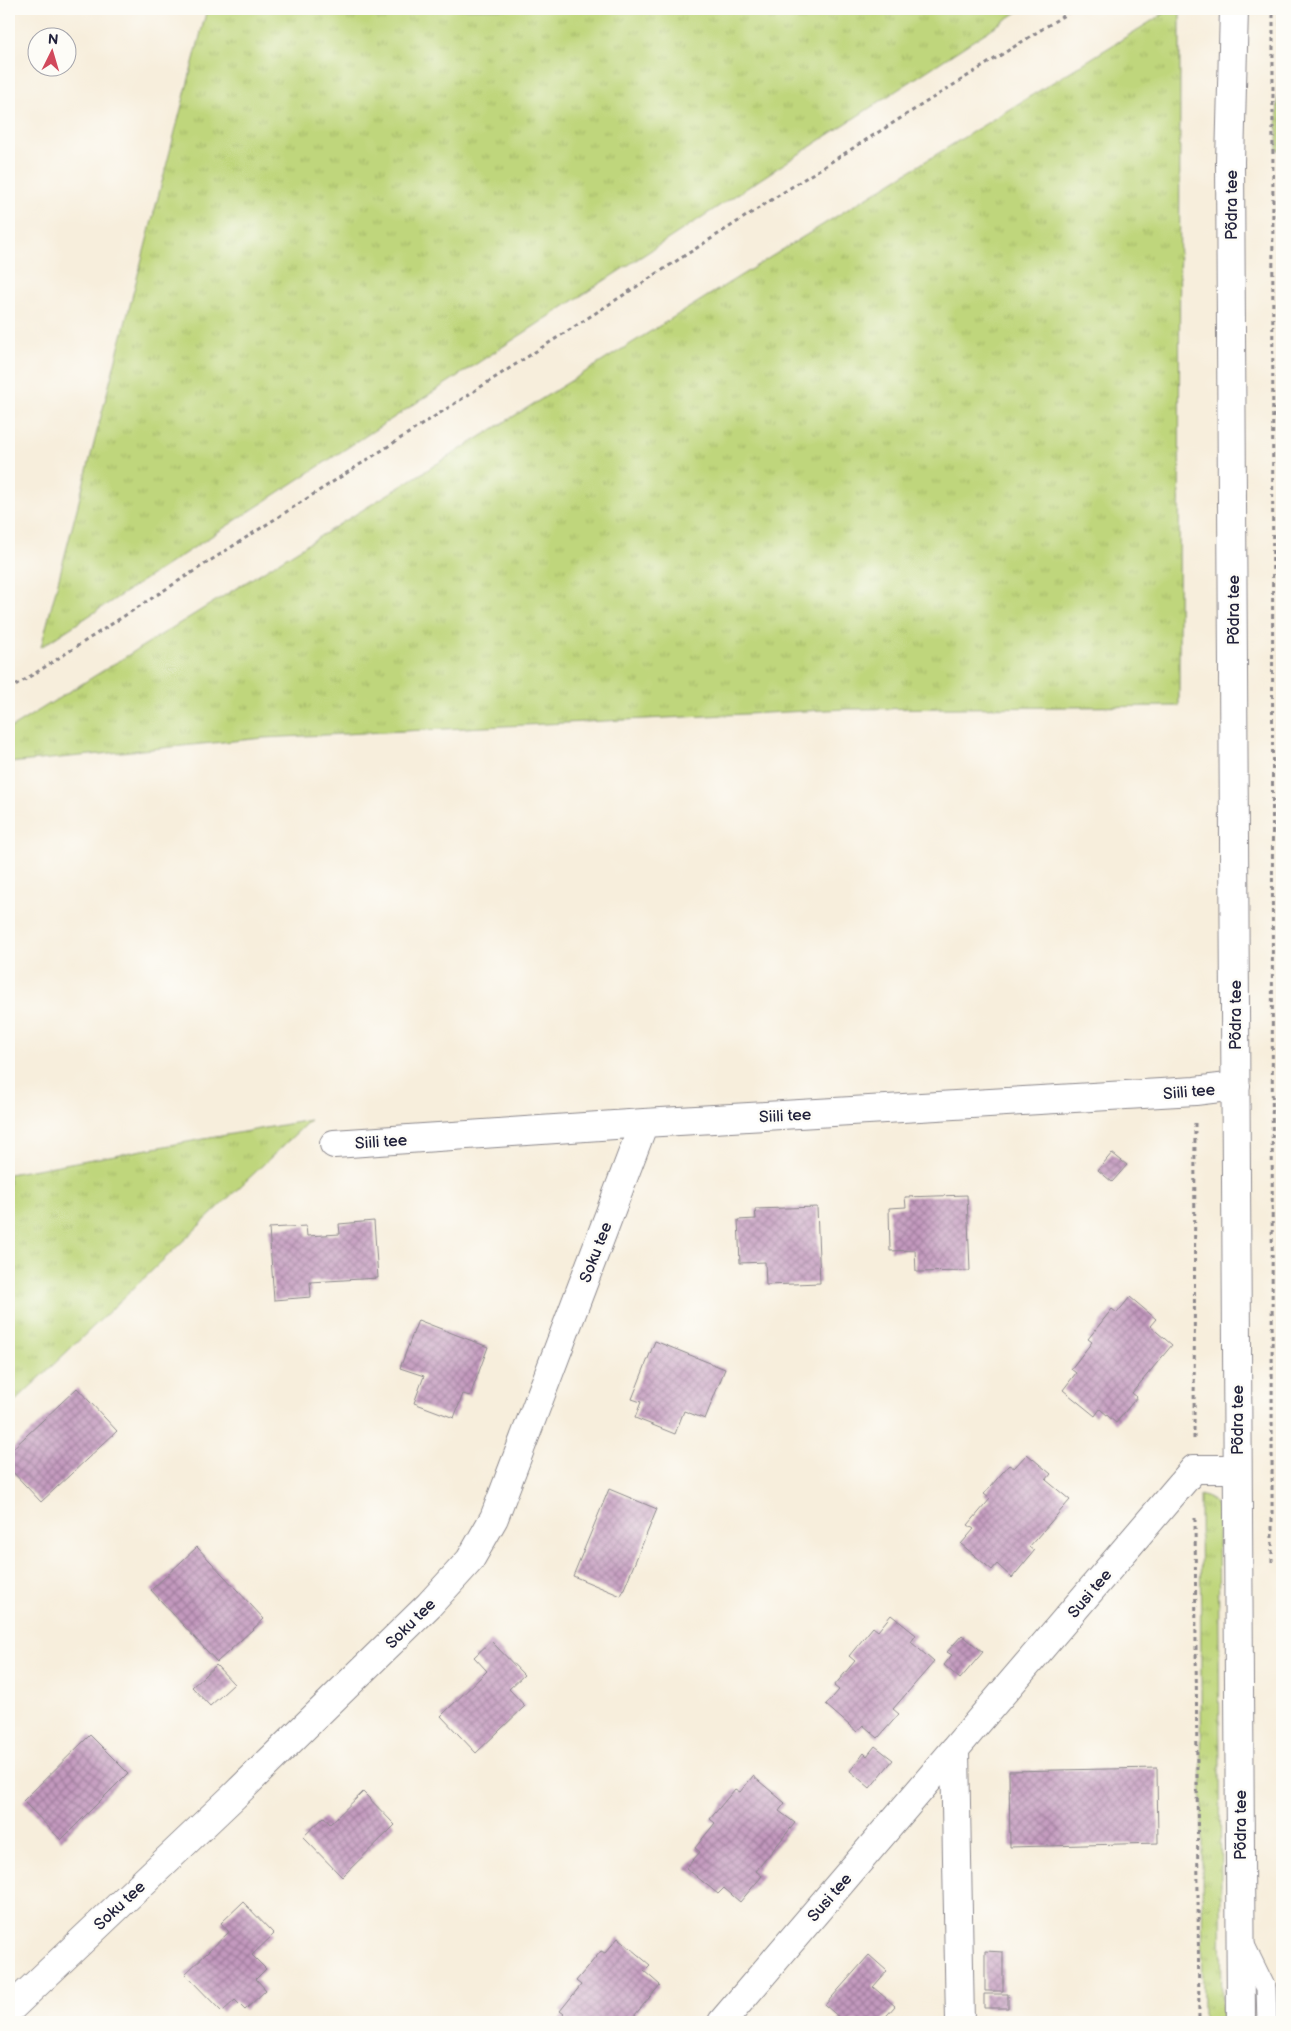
<svg xmlns="http://www.w3.org/2000/svg" width="1291" height="2031" font-family="'Balsamiq Sans',sans-serif">
<style>
.grass{fill:url(#grass-tufts);stroke:#707c5b}
.building{fill:url(#building-cross-hatch)}
.lines{fill:none;stroke-linecap:round;stroke-linejoin:round}
.lane-casing{stroke:#8c888c;stroke-width:21}
.street-casing{stroke:#8c888c;stroke-width:30}
.path{stroke:#8c888c;stroke-width:3;stroke-dasharray:4 4;stroke-linecap:butt}
.lane{stroke:#fff;stroke-width:19}
.street{stroke:#fff;stroke-width:28}
.labels{text-anchor:middle;stroke-width:5;stroke-linejoin:round;paint-order:stroke}
.street-label{font-size:16px;fill:#22223b;stroke:#fdfcf7}
</style>
<defs>
<pattern id="grass-tufts" width="24" height="20" patternUnits="userSpaceOnUse" patternTransform="scale(1.25)"><rect width="24" height="20" fill="#bfd67b"/><path d="M3 7l-1-3M5 7V3M7 7l1-3M15 17l-1-3M17 17v-4M19 17l1-3" fill="none" stroke="#a4b76b"/></pattern>
<pattern id="building-cross-hatch" width="8" height="8" patternUnits="userSpaceOnUse" patternTransform="scale(1.25)"><rect width="8" height="8" fill="#c399be"/><path d="M0 0l8 8M0 8l8-8" fill="none" stroke="#9e7c9c"/></pattern>
</defs>
<rect width="100%" height="100%" fill="#fdfcf7"/>
<filter id="ink" filterUnits="userSpaceOnUse"><feTurbulence type="fractalNoise" baseFrequency=".02" numOctaves="2"/><feDisplacementMap in="SourceGraphic" scale="10" xChannelSelector="R" yChannelSelector="G"/><feConvolveMatrix kernelMatrix="1 2 1 2 8 2 1 2 1" color-interpolation-filters="sRGB"/></filter>
<filter id="wash" filterUnits="userSpaceOnUse"><feTurbulence type="fractalNoise" baseFrequency=".0096" numOctaves="4" result="noise"/><feDisplacementMap in="SourceGraphic" scale="20" xChannelSelector="R" yChannelSelector="G"/><feGaussianBlur stdDeviation="1.12" result="paint"/><feColorMatrix in="noise" values="0 0 0 0 0 0 0 0 0 0 0 0 0 0 0 0 0 1.4 0 .05"/><feComposite in="paint" operator="in"/></filter>
<g filter="url(#wash)">
<rect width="100%" height="100%" fill="#f7eedc"/>
<path class="grass" d="M207,9h815l-981,638z
M1171,9h9l-1,697 -333,3 -583,29 -254,25v-34z
M1279,9h3v141h-5z
M1282,178v262l-3,-260z
M310,1120l-301,287v-233z
M1200,1495c11,4 17,5 18,17l4,510h-19z"/>
<g id="blocks">
<path class="building" d="M1112,1153l15,12 -15,17 -14,-12z
M967,1195l3,76 -54,1 -1,-22 -25,1 -1,-43 17,-1 -1,-10z
M817,1207l3,76 -54,2 -1,-23 -25,1 -2,-43 18,-1 -1,-10z
M374,1221l4,57 -68,4 1,15 -37,3 -5,-72 37,-2 1,10 33,-2 -1,-10z
M1130,1297l26,22 -6,7 22,19 -40,48 5,4 -21,26 -16,-14 -5,7 -32,-26 13,-17 -5,-4 21,-27 -4,-3 24,-30 5,4z
M418,1320l70,27 -18,49 -7,-2 -9,24 -40,-15 10,-27 -24,-8z
M655,1341l70,28 -20,50 -21,-8 -9,23 -40,-16 6,-16 -9,-3z
M77,1388l40,43 -76,71 -32,-34v-16z
M1027,1454l24,20 -5,6 24,20 -41,47 5,4 -22,27 -15,-14 -5,6 -31,-26 13,-15 -6,-4 22,-26 -6,-5 25,-29 5,3z
M609,1489l48,20 -36,87 -48,-20z
M197,1547l67,72 -47,43 -66,-72z
M891,1615l25,20 -5,7 23,20 -41,47 6,5 -21,24 -15,-13 -6,7 -31,-27 13,-15 -5,-4 21,-25 -6,-5 24,-29 5,4z
M962,1635l21,17 -23,27 -16,-14 8,-10 -5,-3z
M491,1641l33,34 -15,14 16,17 -49,47 -35,-37 46,-45 -13,-14z
M216,1665l18,19 -24,22 -18,-19z
M90,1735l38,38 -67,67 -38,-39z
M875,1746l18,14 -23,28 -20,-17 14,-18 3,3z
M1157,1768l1,75 -148,4 -1,-76z
M753,1776l32,27 -6,8 16,12 -39,48 6,5 -22,26 -16,-14 -6,6 -32,-26 14,-16 -5,-4 20,-25 -5,-4 25,-30 5,3z
M363,1792l32,33 -53,52 -39,-40 21,-20 6,7z
M243,1902l31,32 -22,21 14,14 -10,10 10,11 -21,20 -10,-10 -13,12 -37,-38 44,-42 -8,-9z
M618,1938l32,27 -6,6 16,14 -31,37h-72l7,-8 -4,-3 21,-26 -5,-4 25,-30 4,2z
M985,1951l18,1v39h-18z
M869,1955l18,16 -14,16 22,19 -14,16h-43l3,-3 -16,-14z
M984,1994h24v14h-24z"/>
</g>
</g>
<g filter="url(#ink)">
<use href="#blocks" fill-opacity="0" stroke="#8c888c" stroke-width="1"/>
<g class="lines">
<defs>
<path id="lane" d="M1243,1941l23,47 1,34"/>
<path id="street" d="M1234,9l-4,153 11,1860
M334,1144l310,-21 551,-32 41,-5
M955,1750l5,272
M9,2010l224,-213 196,-192 41,-45 24,-42 150,-395
M722,2022l472,-553h43"/>
</defs>
<use href="#lane" class="lane-casing"/>
<use href="#street" class="street-casing"/>
<path class="path" d="M9,690l795,-511 270,-170
M1194,1439l1,-316
M1195,1518l4,504
M1272,1562l1,-1553"/>
<use href="#lane" class="lane"/>
<use href="#street" class="street"/>
</g>
</g>
<g class="labels">
<g class="street-label">
<text transform="translate(1231 205) rotate(-90)" y="6">Põdra tee</text>
<text transform="translate(1233 610) rotate(-90)" y="6">Põdra tee</text>
<text transform="translate(1235 1015) rotate(-90)" y="6">Põdra tee</text>
<text transform="translate(1189 1091) rotate(-5)" y="6">Siili tee</text>
<text transform="translate(785 1115) rotate(-3)" y="6">Siili tee</text>
<text transform="translate(381 1141) rotate(-4)" y="6">Siili tee</text>
<text transform="translate(595 1252) rotate(-69)" y="6">Soku tee</text>
<text transform="translate(1237 1420) rotate(-90)" y="6">Põdra tee</text>
<text transform="translate(1089 1593) rotate(-50)" y="6">Susi tee</text>
<text transform="translate(410 1623) rotate(-45)" y="6">Soku tee</text>
<text transform="translate(1240 1825) rotate(-90)" y="6">Põdra tee</text>
<text transform="translate(829 1897) rotate(-49)" y="6">Susi tee</text>
<text transform="translate(119 1905) rotate(-43)" y="6">Soku tee</text>
</g>
</g>
<rect width="1291" height="2031" fill="none" stroke="#fdfcf7" stroke-width="30"/>
<g transform="translate(52 52) rotate(5)"><circle r="24" fill="#fdfcf7" stroke="#a5a5ac"/>
<path d="M0-4L9 19L0 12L-9 19Z" fill="#d1495b"/>
<text y="-8" font-size="14" font-weight="bold" text-anchor="middle" fill="#22223b">N</text>
</g>
</svg>
